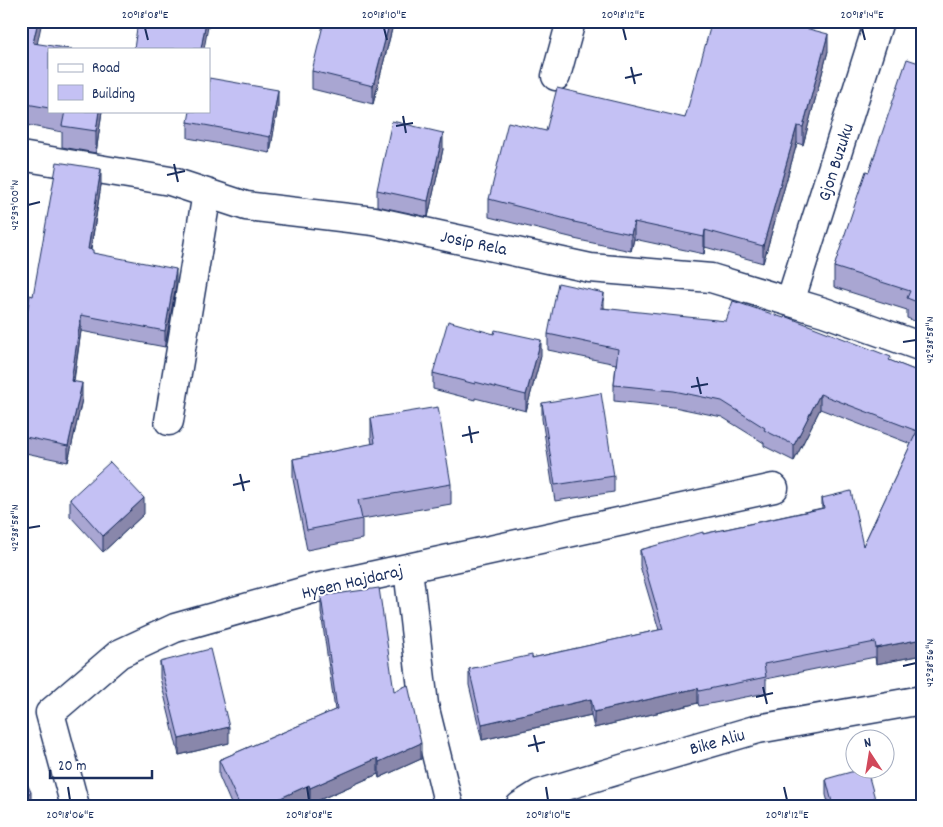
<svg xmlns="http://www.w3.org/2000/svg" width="943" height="827" font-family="Dekko,sans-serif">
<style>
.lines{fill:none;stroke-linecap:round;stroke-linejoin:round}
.minor-casing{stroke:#1b2f5e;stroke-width:31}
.minor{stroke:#fff;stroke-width:28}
.wall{fill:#a9a6d2;stroke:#1b2f5e}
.shaded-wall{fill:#8987ab;stroke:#1b2f5e}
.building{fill:#c4c1f4;stroke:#1b2f5e}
.ticks{fill:none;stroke:#1b2f5e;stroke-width:2}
.labels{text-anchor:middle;stroke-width:4;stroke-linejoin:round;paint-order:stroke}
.street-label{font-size:18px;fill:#1b2f5e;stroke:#fff}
.neatline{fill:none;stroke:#1b2f5e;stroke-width:2}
.ticks-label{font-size:12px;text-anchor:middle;fill:#1b2f5e}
</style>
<rect width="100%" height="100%" fill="#fff"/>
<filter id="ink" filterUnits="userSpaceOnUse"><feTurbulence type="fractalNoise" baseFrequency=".02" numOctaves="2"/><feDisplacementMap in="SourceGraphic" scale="10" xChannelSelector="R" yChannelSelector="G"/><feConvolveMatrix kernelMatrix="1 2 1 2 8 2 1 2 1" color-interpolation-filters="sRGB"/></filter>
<g filter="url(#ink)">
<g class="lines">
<defs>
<path id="minor" d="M556,76l15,-55
M21,156l149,25 76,25 128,15 216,47 121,10 113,34 98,35
M790,302l89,-281
M169,421l38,-228
M408,569l16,136 25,101
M75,806l-25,-93 69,-59 56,-26 141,-40 458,-100
M520,806l19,-12 86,-26 133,-39 164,-29"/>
</defs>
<use href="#minor" class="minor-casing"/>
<use href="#minor" class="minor"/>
</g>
<path class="wall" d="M21,21l17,23 11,5v62h53l-6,42 -34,-6v-15l-41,-8z
M394,21l-21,83 -61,-15v-18z
M828,51l-25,94 -6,-2 -34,120 -58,-16 -1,7 -70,-15 -3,12 -57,-12v-1l-85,-21v-18l57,-68 139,-13z
M922,64v260l-15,-6v-8l-73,-23v-20l35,-95z
M278,106l-8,47 -82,-15v-16z
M443,149l-15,68 -51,-11v-16z
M101,185l-10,64 2,4 83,32 -11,62 -84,-16 -7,50 8,18 -14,63 -47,-10v-97l12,-59z
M604,308l287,53 31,12v282l-46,9 -1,-7 -109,22v14l-67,13 -1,-3 -104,25 -3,-13 -109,25 -13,-55v-16l63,-11 127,-28 -19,-64v-16l63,-16 119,-26v-10l41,48 48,-102 -91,-35 -26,52 -30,-15v-3l-42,-26 -48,-10 -60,-6v-16l2,-21 -68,-14v-16z
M541,356l-15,55 -51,-13v2l-42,-11v-16z
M542,403l72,73v16l-59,9 -13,-82z
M371,418l80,66v20l-89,15v20l-55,11 -14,-71v-20l79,-15 -1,-6z
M70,499l74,15 -41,38 -33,-36z
M321,596l73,95 27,68 -42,19 -1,-4 -68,30 -1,-3 -10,5h-67l-13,-30v-16l116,-50 -14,-98z
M160,662l69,81 -50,12 -19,-77z
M826,779l51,27h-48l-3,-11z"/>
<path class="shaded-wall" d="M38,21h4l-9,43v-21z
M206,21h3l-5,28h-3z
M390,21h4l-21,83v-18z
M828,34v17l-25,94v-18z
M278,90v16l-8,47v-16z
M99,111h3l-6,42v-22z
M797,126v17l-34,120v-17z
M443,133v16l-15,68v-16z
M101,169v16l-13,80v-16z
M634,222v17l-3,12v-17z
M705,230v17l-1,7v-17z
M176,269v16l-11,62v-16z
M604,293v16l-3,-1z
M81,315v16l-10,66v-16z
M541,340v16l-15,55v-16z
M82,383v16l-14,63v-16z
M820,394v15l-26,52v-16z
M144,498v16l-41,38v-16z
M922,639v16l-46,9v-16z
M698,688v15l-104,25v-16z
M591,699v16l-109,25v-16z
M229,727v16l-50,12v-16z
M421,743v16l-42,19v-16z
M378,758v16l-68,30v-16z
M309,785v16l-10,5h-36z
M31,792v14h-10v-9z"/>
<path class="building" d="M21,21h17l-5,22 39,6h-23v59l-28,-5z
M138,21h68l-5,28h-67z
M324,21h66l-17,65 -61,-15z
M712,21h66l50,13 -25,93 -6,-1 -34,120 -58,-16 -1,7 -70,-15 -3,12 -57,-12v-1l-85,-22 19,-77 38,9 11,-43 128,30z
M907,59l15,5v240l-15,-6 3,-7 -76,-24 32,-96 3,1z
M209,78l69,12 -8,47 -82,-15 2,-11h19z
M65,111h34l-3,20 -34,-5z
M392,121l51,12 -15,68 -51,-11z
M57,162l44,7 -13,80 5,1v3l83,16 -11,62 -84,-16 -10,66 11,2 -14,63 -47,-10v-81l9,-60 3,1z
M558,283l46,10 -3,15 125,13 7,-20 51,17 1,-2 106,41 -2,3 33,13v266l-46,9 -1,-6 -111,22 2,13 -67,14 -1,-3 -104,24 -3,-13 -109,25 -13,-55 63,-14v3l131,-29 -23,-79 63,-18v2l121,-26 -2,-10 29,-7 12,55 54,-115 -97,-37 -26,51 -30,-15 1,-2 -43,-27 -48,-10 -60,-6 4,-36 -70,-15z
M448,321l46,13 1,-4 46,10 -15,55 -51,-13v2l-42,-11z
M601,393l13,83 -59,9 -13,-82z
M438,407l13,77 -93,16 4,19 -55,11 -14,-71 82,-16 -4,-25z
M110,462l34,36 -41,38 -33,-37z
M379,588l15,103 14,-6 13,58 -42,19 -1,-4 -68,30 -1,-3 -46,21h-23l-21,-46 118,-51 -16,-113z
M210,649l19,78 -50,12 -19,-77z
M858,770h9l10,36h-44l-7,-27z
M21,771l10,21 -10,5z
M730,800l2,6h-25z"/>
</g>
<path class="ticks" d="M145,28l3,12M384,28l3,12M623,28l3,12M862,28l3,12M631,67l4,17M625,78l17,-4M403,116l3,17M396,126l17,-3M174,164l4,18M167,175l18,-4M28,205l12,-3M903,342l13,-2M697,377l4,17M691,387l17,-3M469,426l3,17M462,436l17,-4M240,474l4,17M233,485l17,-4M28,528l12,-2M903,666l13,-3M763,687l4,17M756,697l17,-4M534,735l4,17M528,746l17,-4M68,787l2,13M307,787l2,13M546,787l2,13M784,787l3,13"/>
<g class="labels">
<g class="street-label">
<text transform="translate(835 162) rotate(-72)" y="6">Gjon Buzuku</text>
<text transform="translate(474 242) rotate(12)" y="6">Josip Rela</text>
<text transform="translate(352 581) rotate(-13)" y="6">Hysen Hajdaraj</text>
<text transform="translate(717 741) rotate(-16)" y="6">Bike Aliu</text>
</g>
</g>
<rect width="943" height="827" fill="none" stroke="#fff" stroke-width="55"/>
<rect x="48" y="48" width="162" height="65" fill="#ffffff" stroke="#a4acbf"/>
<rect x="58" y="64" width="25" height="8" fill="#ffffff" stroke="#a4acbf"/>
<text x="92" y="72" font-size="15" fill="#1b2f5e">Road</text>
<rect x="58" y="85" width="25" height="15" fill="#c4c1f4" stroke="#a4acbf"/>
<text x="92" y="98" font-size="15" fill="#1b2f5e">Building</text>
<g transform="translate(870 754) rotate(348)"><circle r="24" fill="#ffffff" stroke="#a4acbf"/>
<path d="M0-4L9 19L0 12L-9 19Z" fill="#d1495b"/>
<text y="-8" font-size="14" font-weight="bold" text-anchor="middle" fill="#1b2f5e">N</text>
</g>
<path d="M50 770v8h102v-8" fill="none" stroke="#1b2f5e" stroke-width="2.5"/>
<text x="58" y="770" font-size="15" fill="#1b2f5e" stroke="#ffffff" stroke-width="4" paint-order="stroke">20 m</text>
<rect x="28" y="28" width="888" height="772" class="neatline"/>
<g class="ticks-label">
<text x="145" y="18">20°18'08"E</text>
<text x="384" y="18">20°18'10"E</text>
<text x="623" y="18">20°18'12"E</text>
<text x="862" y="18">20°18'14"E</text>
<text transform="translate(14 205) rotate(-90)" y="4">42°39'00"N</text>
<text transform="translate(929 340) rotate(-90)" y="4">42°38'58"N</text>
<text transform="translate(14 528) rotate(-90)" y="4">42°38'58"N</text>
<text transform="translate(929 663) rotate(-90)" y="4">42°38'56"N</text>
<text x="70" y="818">20°18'06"E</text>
<text x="309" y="818">20°18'08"E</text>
<text x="548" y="818">20°18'10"E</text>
<text x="787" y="818">20°18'12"E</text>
</g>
</svg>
